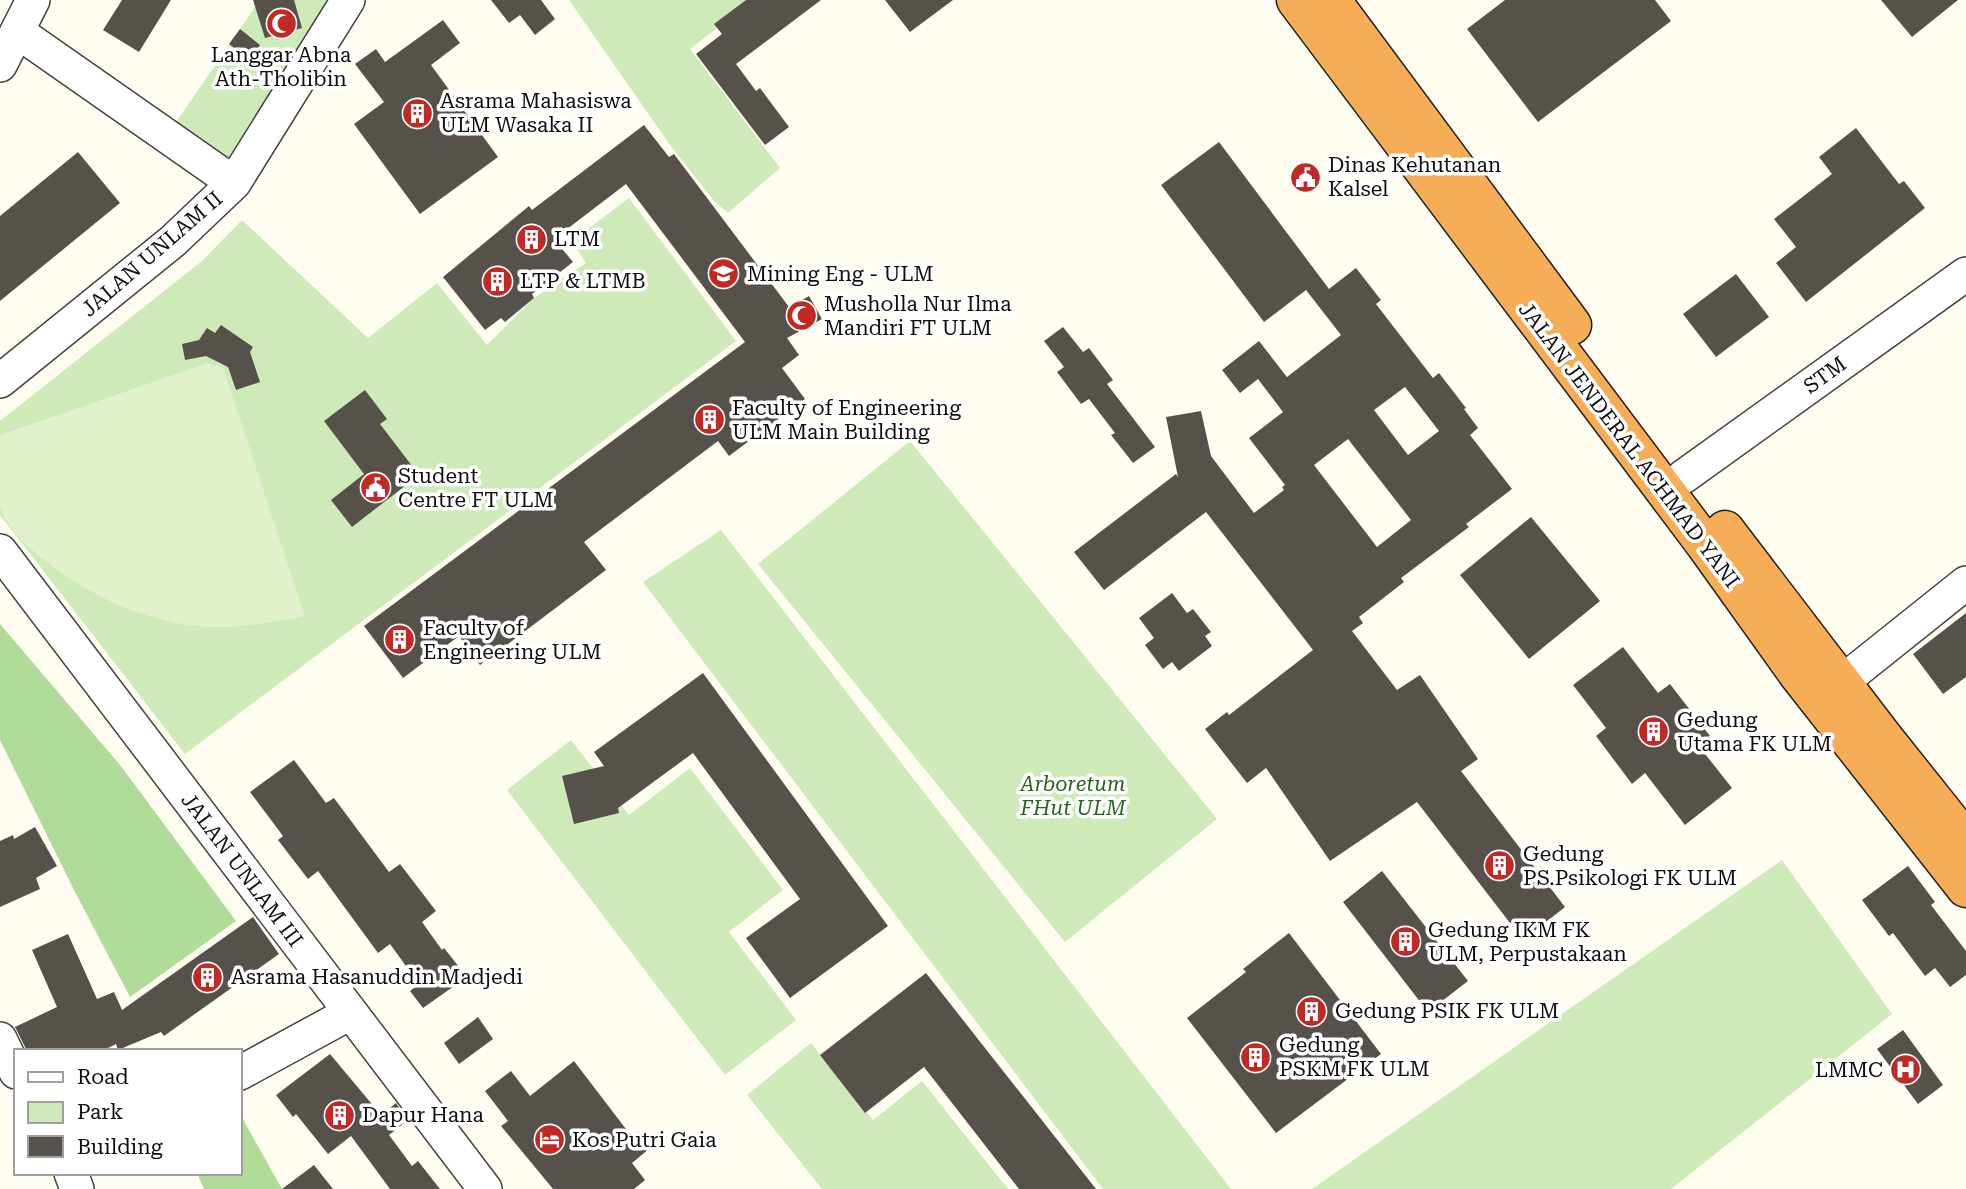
<svg xmlns="http://www.w3.org/2000/svg" width="1966" height="1189" font-family="'Roboto Serif',serif">
<style>
.green{fill:#ceeab9}
.forest{fill:#b0db98}
.pitch{fill:#e1f1cb}
.building{fill:#57514b;fill-rule:evenodd}
.lines{fill:none;stroke-linecap:round;stroke-linejoin:round}
.minor-casing{stroke:#424242;stroke-width:36}
.highway-casing{stroke:#202020;stroke-width:41}
.minor{stroke:#fff;stroke-width:33}
.highway{stroke:#f6ad58;stroke-width:38}
.labels{text-anchor:middle;stroke-width:7;stroke-linejoin:round;paint-order:stroke}
.poi-label{font-size:21px;fill:#0f0f0f;stroke:#fff;text-anchor:start}
.street-label{font-size:21px;fill:#0f0f0f;stroke:#fff}
.park-label{font-size:21px;font-style:italic;fill:#27681e;stroke:#fff}
</style>
<rect width="100%" height="100%" fill="#fffdf0"/>
<path class="green" d="M260,0h78l-99,158 -19,6 -50,-33z
M569,0h181l1,2 -61,47 90,119 -52,45 -14,-12 -44,-56z
M629,198l107,143 -551,413 -185,-239v-94l202,-160 40,-41 126,118 69,-55 50,62 47,-47 52,-35 -14,-22z
M910,441l307,378 -152,123 -307,-378z
M721,530l510,659h-128l-460,-607z
M571,740l58,75 61,-47 93,122 -54,42 67,88 -71,55 -218,-285z
M1782,860l110,154 -221,175h-359z
M811,1043l62,77 49,-39 86,108h-186l-75,-94z"/>
<path class="forest" d="M0,624l120,141 116,156 -106,76 -56,-107 -74,-150z
M240,1114l42,75h-78l-7,-16h43z"/>
<path class="pitch" d="M208,363l15,5 82,248c-38,7 -78,15 -117,9 -19,-3 -49,-11 -67,-19 -34,-14 -114,-63 -121,-101 0,-18 0,-50 0,-70z"/>
<path class="building" d="M122,0h49l-32,52 -36,-22z
M253,0h41l8,28 -37,10z
M491,0h50l14,19 -20,16 -15,-20 -11,8z
M746,0h75l-85,64 20,27 4,-3 29,39 -24,18 -69,-91 26,-20 -8,-10z
M885,0h68l-43,32z
M1505,0h150l16,21 -133,101 -71,-93z
M1881,0h77l-46,37z
M443,20l17,23 -29,22 67,92 -78,57 -66,-90 30,-22 -29,-38 21,-15 9,13z
M240,29l20,16 -9,15 -22,-16z
M644,125l25,32 5,-3 115,153 20,-11 13,23 -35,19 12,17 -17,13 23,31 -76,57 -11,-15 -134,101 22,28 -126,95 -21,-29 -56,42 -39,-52 381,-284 -119,-158 -72,55 19,23 -41,32 2,4 -29,24 -4,-4 -16,12 -42,-53 86,-71 3,4z
M1856,128l43,56 5,-3 21,27 -119,94 -30,-39 20,-16 -22,-28 58,-45 -13,-17z
M1219,142l110,147 27,-21 25,32 -5,4 57,74 6,-5 27,35 -2,1 14,19 -8,7 42,54 -46,35 3,3 -68,51 3,4 -45,35 4,6 -11,8 45,59 23,-15 58,84 -17,12 104,136 -42,33 -106,-138 -87,59 -64,-93 -19,15 -42,-54 22,-17 2,3 84,-65 -107,-138 -102,78 -30,-38 102,-78 2,3 -12,-60 35,-6 10,45 43,57 30,-23 -2,-3 3,-2 -36,-47 34,-26 -25,-33 -18,14 -18,-23 37,-29 28,36 54,-42 -35,-45 -42,32 -103,-137zM1405,387l34,44 -31,24 -34,-45zM1348,439l63,81 -34,27 -63,-82z
M78,152l42,51 -120,98v-85z
M1736,274l33,43 -53,40 -33,-43z
M221,325l32,22 -3,5 10,30 -24,8 -8,-23 -22,-11 -21,4 -3,-16 17,-4 8,-12 8,5z
M1063,327l20,25 6,-4 24,32 -6,4 48,63 -22,16 -22,-28 4,-2 -26,-34 -8,5 -24,-32 7,-5 -20,-26z
M365,390l22,29 -7,5 39,51 -67,52 -21,-27 33,-26 -40,-53z
M1531,517l69,84 -71,58 -69,-84z
M1172,593l15,20 6,-4 18,23 -6,4 7,10 -33,25 -7,-9 -9,7 -18,-24 9,-7 -15,-20z
M1966,613v64l-23,17 -30,-40z
M1623,647l35,46 12,-9 40,52 -12,9 34,43 -47,37 -40,-52 -13,11 -36,-48 10,-8 -33,-43z
M703,673l185,253 -98,72 -44,-60 54,-39 -107,-146 -75,55 1,5 -45,11 -12,-48 42,-10 -10,-14z
M294,760l32,43 8,-5 55,74 11,-8 36,47 -14,11 20,28 2,-2 23,29 -44,31 -13,-17 9,-7 -29,-40 -12,9 -60,-82 -10,8 -30,-39 5,-4 -33,-44z
M35,827l22,39 -21,12 4,11 -40,18v-66l13,-6 1,4z
M1908,866l27,36 -4,3 35,46v24l-16,12 -15,-19 -10,8 -32,-43 -4,3 -27,-36z
M1382,871l86,110 -40,31 -85,-110z
M253,917l26,37 -115,82 -3,-4 -43,18 -2,-6 -14,7h-75l-12,-24 42,-20 -25,-57 36,-16 29,65 17,-7 8,18z
M1289,933l92,121 -105,79 -89,-115 59,-46 -3,-3z
M926,973l170,216h-77l-95,-122 -59,46 -45,-58z
M478,1017l15,22 -34,25 -15,-21z
M1903,1030l40,55 -25,19 -41,-55z
M330,1054l51,61 15,-12 12,17 -19,15 23,31 6,-5 22,28h-50l-39,-53 -23,18 -32,-40 -3,3 -17,-22z
M574,1061l58,76 6,-5 12,16 -18,15 13,17 -11,9h-81l-52,-63 7,-5 -23,-30 26,-20 19,25z
M314,1165l19,24h-51z"/>
<g class="lines">
<defs>
<path id="minor" d="M18,32l216,151
M0,65l33,-65
M0,381l173,-140 61,-58 114,-183
M1683,477l283,-203
M0,551l485,638
M1842,682l124,-99
M0,1039l16,33
M240,1073l110,-60
M71,1173l6,16"/>
<path id="highway" d="M1296,0l409,544 93,130 168,214
M1331,0l241,325
M1725,530l158,207 83,104"/>
</defs>
<use href="#minor" class="minor-casing"/>
<use href="#highway" class="highway-casing"/>
<use href="#minor" class="minor"/>
<use href="#highway" class="highway"/>
</g>
<defs>
<symbol id="mosque-disc" viewBox="-11 -11 22 22"><circle r="9.5" fill="#c12a24" stroke="#fff"/><path d="M3.5-4.9A6 6 0 1 0 3.5 4.9A5 5 0 1 1 3.5-4.9Z" fill="#fff"/></symbol>
<symbol id="building-disc" viewBox="-11 -11 22 22"><circle r="9.5" fill="#c12a24" stroke="#fff"/><path d="M-4-6H4V6H1V3H-1V6H-4ZM-2.5-4.3h1.7v1.8h-1.7ZM.8-4.3h1.7v1.8H.8ZM-2.5-1h1.7V.8h-1.7ZM.8-1h1.7V.8H.8Z" fill="#fff"/></symbol>
<symbol id="civic-disc" viewBox="-11 -11 22 22"><circle r="9.5" fill="#c12a24" stroke="#fff"/><path d="M-.6-6.5H3V-4.5H.6V-3L4-1V1h2V6H-6V1h2V-1L-.6-3ZM-1.2 2.5V6h2.4V2.5Z" fill="#fff"/></symbol>
<symbol id="university-disc" viewBox="-11 -11 22 22"><circle r="9.5" fill="#c12a24" stroke="#fff"/><path d="M0-5L7-2L0 1L-7-2ZM-4 1L0 2.5L4 1V4Q0 6-4 4Z" fill="#fff"/></symbol>
<symbol id="hospital-disc" viewBox="-11 -11 22 22"><circle r="9.5" fill="#c12a24" stroke="#fff"/><path d="M-5-5h3v3.5h4V-5h3V5h-3V1.5h-4V5h-3Z" fill="#fff"/></symbol>
<symbol id="hotel-disc" viewBox="-11 -11 22 22"><circle r="9.5" fill="#c12a24" stroke="#fff"/><path d="M-6-4.5h1.5V1H6V5H4.5V3h-9V5H-6ZM-4 0a1.8 1.8 0 1 1 3.6 0ZM.5 0V-2.5h3Q6-2.5 6 0Z" fill="#fff"/></symbol>
</defs>
<g fill-rule="evenodd">
<use href="#mosque-disc" x="264" y="6" width="35" height="35"/>
<use href="#building-disc" x="400" y="96" width="35" height="35"/>
<use href="#civic-disc" x="1288" y="160" width="35" height="35"/>
<use href="#building-disc" x="514" y="222" width="35" height="35"/>
<use href="#university-disc" x="706" y="256" width="35" height="35"/>
<use href="#building-disc" x="480" y="264" width="35" height="35"/>
<use href="#mosque-disc" x="784" y="298" width="35" height="35"/>
<use href="#building-disc" x="692" y="402" width="35" height="35"/>
<use href="#civic-disc" x="358" y="470" width="35" height="35"/>
<use href="#building-disc" x="382" y="622" width="35" height="35"/>
<use href="#building-disc" x="1636" y="714" width="35" height="35"/>
<use href="#building-disc" x="1482" y="848" width="35" height="35"/>
<use href="#building-disc" x="1388" y="924" width="35" height="35"/>
<use href="#building-disc" x="190" y="960" width="35" height="35"/>
<use href="#building-disc" x="1294" y="994" width="35" height="35"/>
<use href="#building-disc" x="1238" y="1040" width="35" height="35"/>
<use href="#hospital-disc" x="1888" y="1052" width="35" height="35"/>
<use href="#building-disc" x="322" y="1098" width="35" height="35"/>
<use href="#hotel-disc" x="532" y="1122" width="35" height="35"/>
</g>
<g class="labels">
<g class="poi-label">
<text x="281" y="62" text-anchor="middle">Langgar Abna<tspan x="281" dy="24">Ath-Tholibin</tspan></text>
<text x="440" y="108">Asrama Mahasiswa<tspan x="440" dy="24">ULM Wasaka II</tspan></text>
<text x="1328" y="172">Dinas Kehutanan<tspan x="1328" dy="24">Kalsel</tspan></text>
<text x="554" y="246">LTM</text>
<text x="747" y="281">Mining Eng - ULM</text>
<text x="520" y="288">LTP &amp; LTMB</text>
<text x="824" y="311">Musholla Nur Ilma<tspan x="824" dy="24">Mandiri FT ULM</tspan></text>
<text x="732" y="415">Faculty of Engineering<tspan x="732" dy="24">ULM Main Building</tspan></text>
<text x="398" y="483">Student<tspan x="398" dy="24">Centre FT ULM</tspan></text>
<text x="423" y="635">Faculty of<tspan x="423" dy="24">Engineering ULM</tspan></text>
<text x="1677" y="727">Gedung<tspan x="1677" dy="24">Utama FK ULM</tspan></text>
<text x="1523" y="861">Gedung<tspan x="1523" dy="24">PS.Psikologi FK ULM</tspan></text>
<text x="1428" y="937">Gedung IKM FK<tspan x="1428" dy="24">ULM, Perpustakaan</tspan></text>
<text x="231" y="984">Asrama Hasanuddin Madjedi</text>
<text x="1335" y="1018">Gedung PSIK FK ULM</text>
<text x="1279" y="1052">Gedung<tspan x="1279" dy="24">PSKM FK ULM</tspan></text>
<text x="1883" y="1077" text-anchor="end">LMMC</text>
<text x="362" y="1122">Dapur Hana</text>
<text x="572" y="1147">Kos Putri Gaia</text>
</g>
<g class="street-label">
<text transform="translate(152 254) rotate(-41)" y="7">JALAN UNLAM II</text>
<text transform="translate(1825 375) rotate(-36)" y="7">STM</text>
<text transform="translate(1629 445) rotate(53)" y="7">JALAN JENDERAL ACHMAD YANI</text>
<text transform="translate(242 870) rotate(53)" y="7">JALAN UNLAM III</text>
</g>
<g class="park-label">
<text x="1073" y="791">Arboretum<tspan x="1073" dy="24">FHut ULM</tspan></text>
</g>
</g>
<rect x="14" y="1049" width="228" height="126" fill="#ffffff" stroke="#9f9f9f" stroke-width="2"/>
<rect x="28" y="1072" width="35" height="10" fill="#ffffff" stroke="#9f9f9f" stroke-width="2"/>
<text x="77" y="1084" font-size="21" fill="#0f0f0f">Road</text>
<rect x="28" y="1102" width="35" height="21" fill="#ceeab9" stroke="#9f9f9f" stroke-width="2"/>
<text x="77" y="1119" font-size="21" fill="#0f0f0f">Park</text>
<rect x="28" y="1136" width="35" height="21" fill="#57514b" stroke="#9f9f9f" stroke-width="2"/>
<text x="77" y="1154" font-size="21" fill="#0f0f0f">Building</text>
</svg>
